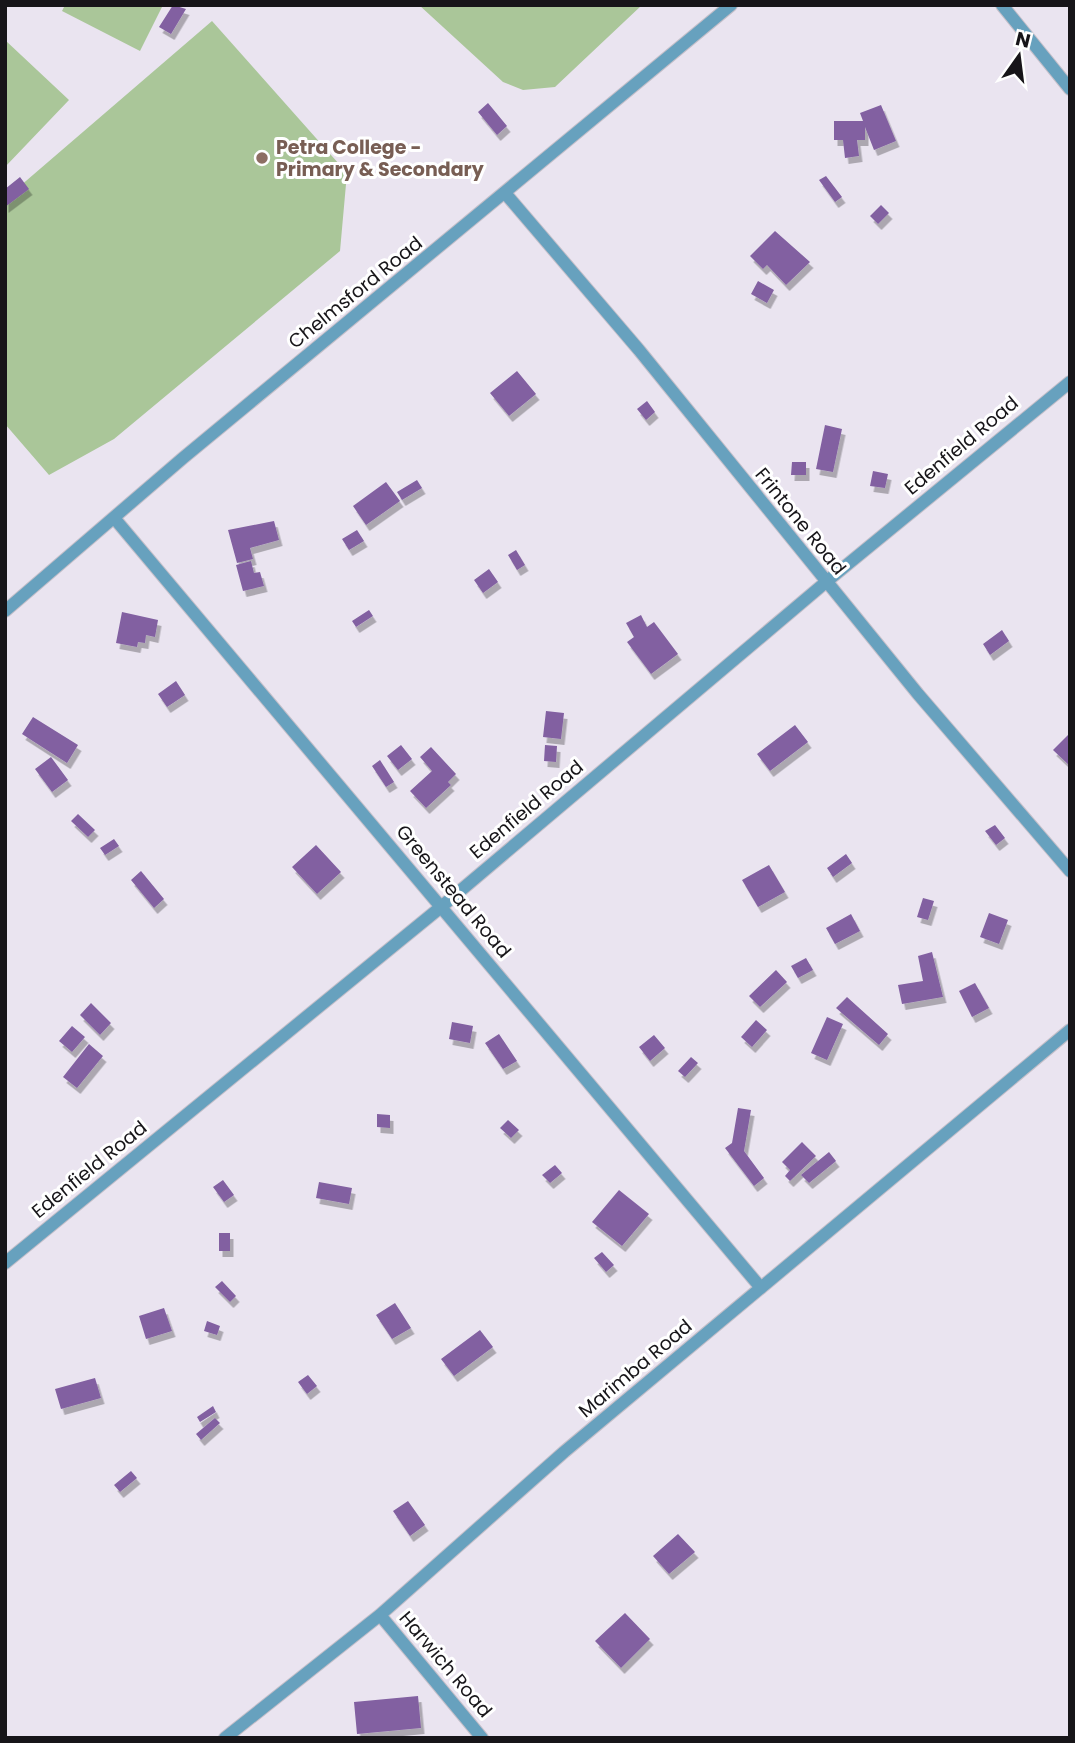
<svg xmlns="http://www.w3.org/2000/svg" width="1075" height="1743" font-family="Poppins,sans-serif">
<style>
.green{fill:#aac699}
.building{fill:#8260a1;filter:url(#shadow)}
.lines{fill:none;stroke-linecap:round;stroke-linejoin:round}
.minor-casing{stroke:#c4bfc9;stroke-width:14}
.minor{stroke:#67a1be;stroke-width:12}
.education-dot{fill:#8d6e63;stroke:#fff;stroke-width:2.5}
.labels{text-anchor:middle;stroke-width:6;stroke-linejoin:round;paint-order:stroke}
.education-label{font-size:19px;font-weight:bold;fill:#785e54;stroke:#fff;text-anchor:start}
.street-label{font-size:19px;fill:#171519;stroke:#fff}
</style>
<defs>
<filter id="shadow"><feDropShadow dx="3.5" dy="6" stdDeviation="0" flood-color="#0004"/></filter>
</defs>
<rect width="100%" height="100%" fill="#eae4f0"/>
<path class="green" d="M65,5h98l-23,46 -78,-40z
M419,5h223l-87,82 -32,3 -20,-8z
M212,21l135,152 -7,78 -226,188 -65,36 -44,-51v-225z
M5,40l64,60 -64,67z"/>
<path class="building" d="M173,5l13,4 -15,25 -12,-7z
M488,103l19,23 -10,9 -19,-23z
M881,105l15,36 -22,9 -9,-23v13h-8l2,16 -14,2 -2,-18h-9v-19h29l-3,-8z
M826,176l16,21 -7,5 -16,-22z
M20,177l9,12 -24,18v-18z
M881,205l8,8 -11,11 -8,-8z
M775,231l35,31 -24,23 -19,-20 -4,4 -13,-13z
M758,281l16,9 -7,13 -16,-9z
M517,371l19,23 -27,22 -19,-23z
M647,401l8,11 -9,8 -9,-11z
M825,425l17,4 -9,43 -17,-3z
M792,462h14v13h-15z
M873,471l15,3 -3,14 -15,-2z
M417,480l5,8 -20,12 -5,-8z
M386,482l14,19 -34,24 -13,-19z
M274,521l5,19 -29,8 3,11 -16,4 -9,-33z
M357,530l7,11 -15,9 -7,-11z
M516,550l9,15 -8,5 -9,-15z
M251,561l3,12 6,-1 4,14 -21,5 -7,-26z
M489,569l9,13 -15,11 -9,-13z
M369,610l4,6 -17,11 -4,-6z
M122,612l36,8 -3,17 -9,-2 -1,8 -7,-1 -1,5 -21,-4z
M641,615l6,12 7,-5 24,32 -27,20 -24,-32 7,-5 -8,-14z
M1002,630l7,11 -19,14 -7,-11z
M176,681l9,14 -18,12 -9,-13z
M546,711l18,2 -3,26 -18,-2z
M33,717l45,28 -11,18 -45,-29z
M795,725l13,17 -38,29 -13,-17z
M1070,733v33l-17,-16z
M401,745l11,14 -14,11 -11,-14z
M545,745l12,1 -1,16 -12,-1z
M431,747l25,27 -8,8 3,3 -25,23 -16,-17 22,-20 -12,-14z
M51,757l17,23 -16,12 -17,-23z
M380,760l14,22 -8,5 -14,-21z
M78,814l17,16 -7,7 -17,-16z
M995,825l10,13 -9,7 -11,-14z
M114,839l5,7 -14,9 -5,-7z
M316,845l25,27 -24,22 -25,-27z
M846,854l6,9 -19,14 -6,-9z
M769,865l16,27 -27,15 -16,-27z
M141,871l23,28 -10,9 -23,-28z
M923,898l11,3 -6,19 -11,-3z
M989,913l19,7 -9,24 -19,-7z
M851,914l9,17 -25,13 -9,-16z
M932,952l11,45 -41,7 -4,-19 25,-4 -5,-25z
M806,958l7,12 -15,8 -7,-12z
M776,970l11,12 -27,25 -11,-11z
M975,983l14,25 -17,9 -13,-26z
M847,997l41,37 -9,11 -43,-37z
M91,1003l20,20 -11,12 -20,-20z
M827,1017l16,7 -16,36 -16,-7z
M756,1020l11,10 -15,17 -11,-10z
M452,1022l21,4 -3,17 -21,-4z
M72,1026l13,11 -13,15 -13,-11z
M499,1034l18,27 -14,8 -18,-26z
M654,1035l11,13 -15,13 -11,-14z
M89,1044l14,12 -26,32 -14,-11z
M691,1057l7,6 -13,14 -7,-6z
M738,1108l13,2 -7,41 20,27 -10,8 -29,-38 7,-5z
M377,1114l13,1v13l-13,-1z
M508,1120l11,10 -8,8 -11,-10z
M802,1142l14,14 -26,25 -5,-5 5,-6 -8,-8z
M829,1152l7,9 -27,22 -8,-8z
M555,1165l7,8 -12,10 -8,-8z
M223,1180l11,15 -10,7 -11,-15z
M319,1182l33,6 -3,16 -33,-6z
M619,1190l30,24 -27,32 -30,-24z
M219,1233h11v18h-11z
M602,1252l12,13 -8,7 -12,-14z
M222,1281l14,15 -6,6 -15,-15z
M395,1303l16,25 -19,11 -16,-24z
M164,1308l8,23 -26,8 -7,-23z
M207,1321l13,5 -3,9 -13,-4z
M480,1330l13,17 -39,29 -13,-17z
M308,1375l9,11 -10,8 -9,-12z
M95,1378l6,20 -40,11 -6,-20z
M213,1406l3,6 -16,10 -3,-5z
M215,1418l5,5 -19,17 -5,-6z
M131,1471l6,7 -17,14 -6,-7z
M408,1501l17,24 -15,11 -17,-25z
M678,1534l17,18 -26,22 -16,-18z
M625,1613l25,26 -29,29 -26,-27z
M418,1696l3,32 -64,6 -3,-32z"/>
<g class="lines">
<defs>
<path id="minor" d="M1002,5l68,84
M505,193l134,157 279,344 152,177
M115,519l646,769
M5,611l178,-153 548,-453
M5,1263l436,-356 385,-325 244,-200
M380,1615l102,123
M225,1738l155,-123 184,-163 506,-422"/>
</defs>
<use href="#minor" class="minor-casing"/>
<use href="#minor" class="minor"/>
</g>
<circle class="education-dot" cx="262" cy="158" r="7"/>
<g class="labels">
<g class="education-label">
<text x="276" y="154">Petra College -<tspan x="276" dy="22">Primary &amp; Secondary</tspan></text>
</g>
<g class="street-label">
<text transform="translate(355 292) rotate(-39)" y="7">Chelmsford Road</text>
<text transform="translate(961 445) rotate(-40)" y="7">Edenfield Road</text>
<text transform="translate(801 521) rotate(51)" y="7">Frintone Road</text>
<text transform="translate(526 809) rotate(-40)" y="7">Edenfield Road</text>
<text transform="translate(454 891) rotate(50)" y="7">Greenstead Road</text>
<text transform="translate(89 1169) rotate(-39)" y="7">Edenfield Road</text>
<text transform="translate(635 1368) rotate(-40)" y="7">Marimba Road</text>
<text transform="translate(446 1664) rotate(50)" y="7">Harwich Road</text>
</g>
</g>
<rect width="1075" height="1743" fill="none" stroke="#171519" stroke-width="14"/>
<g transform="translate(1019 56) rotate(14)" stroke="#ffffff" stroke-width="5" paint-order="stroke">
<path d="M0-5L12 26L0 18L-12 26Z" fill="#171519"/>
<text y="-10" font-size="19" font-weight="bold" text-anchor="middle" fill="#171519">N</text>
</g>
</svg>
